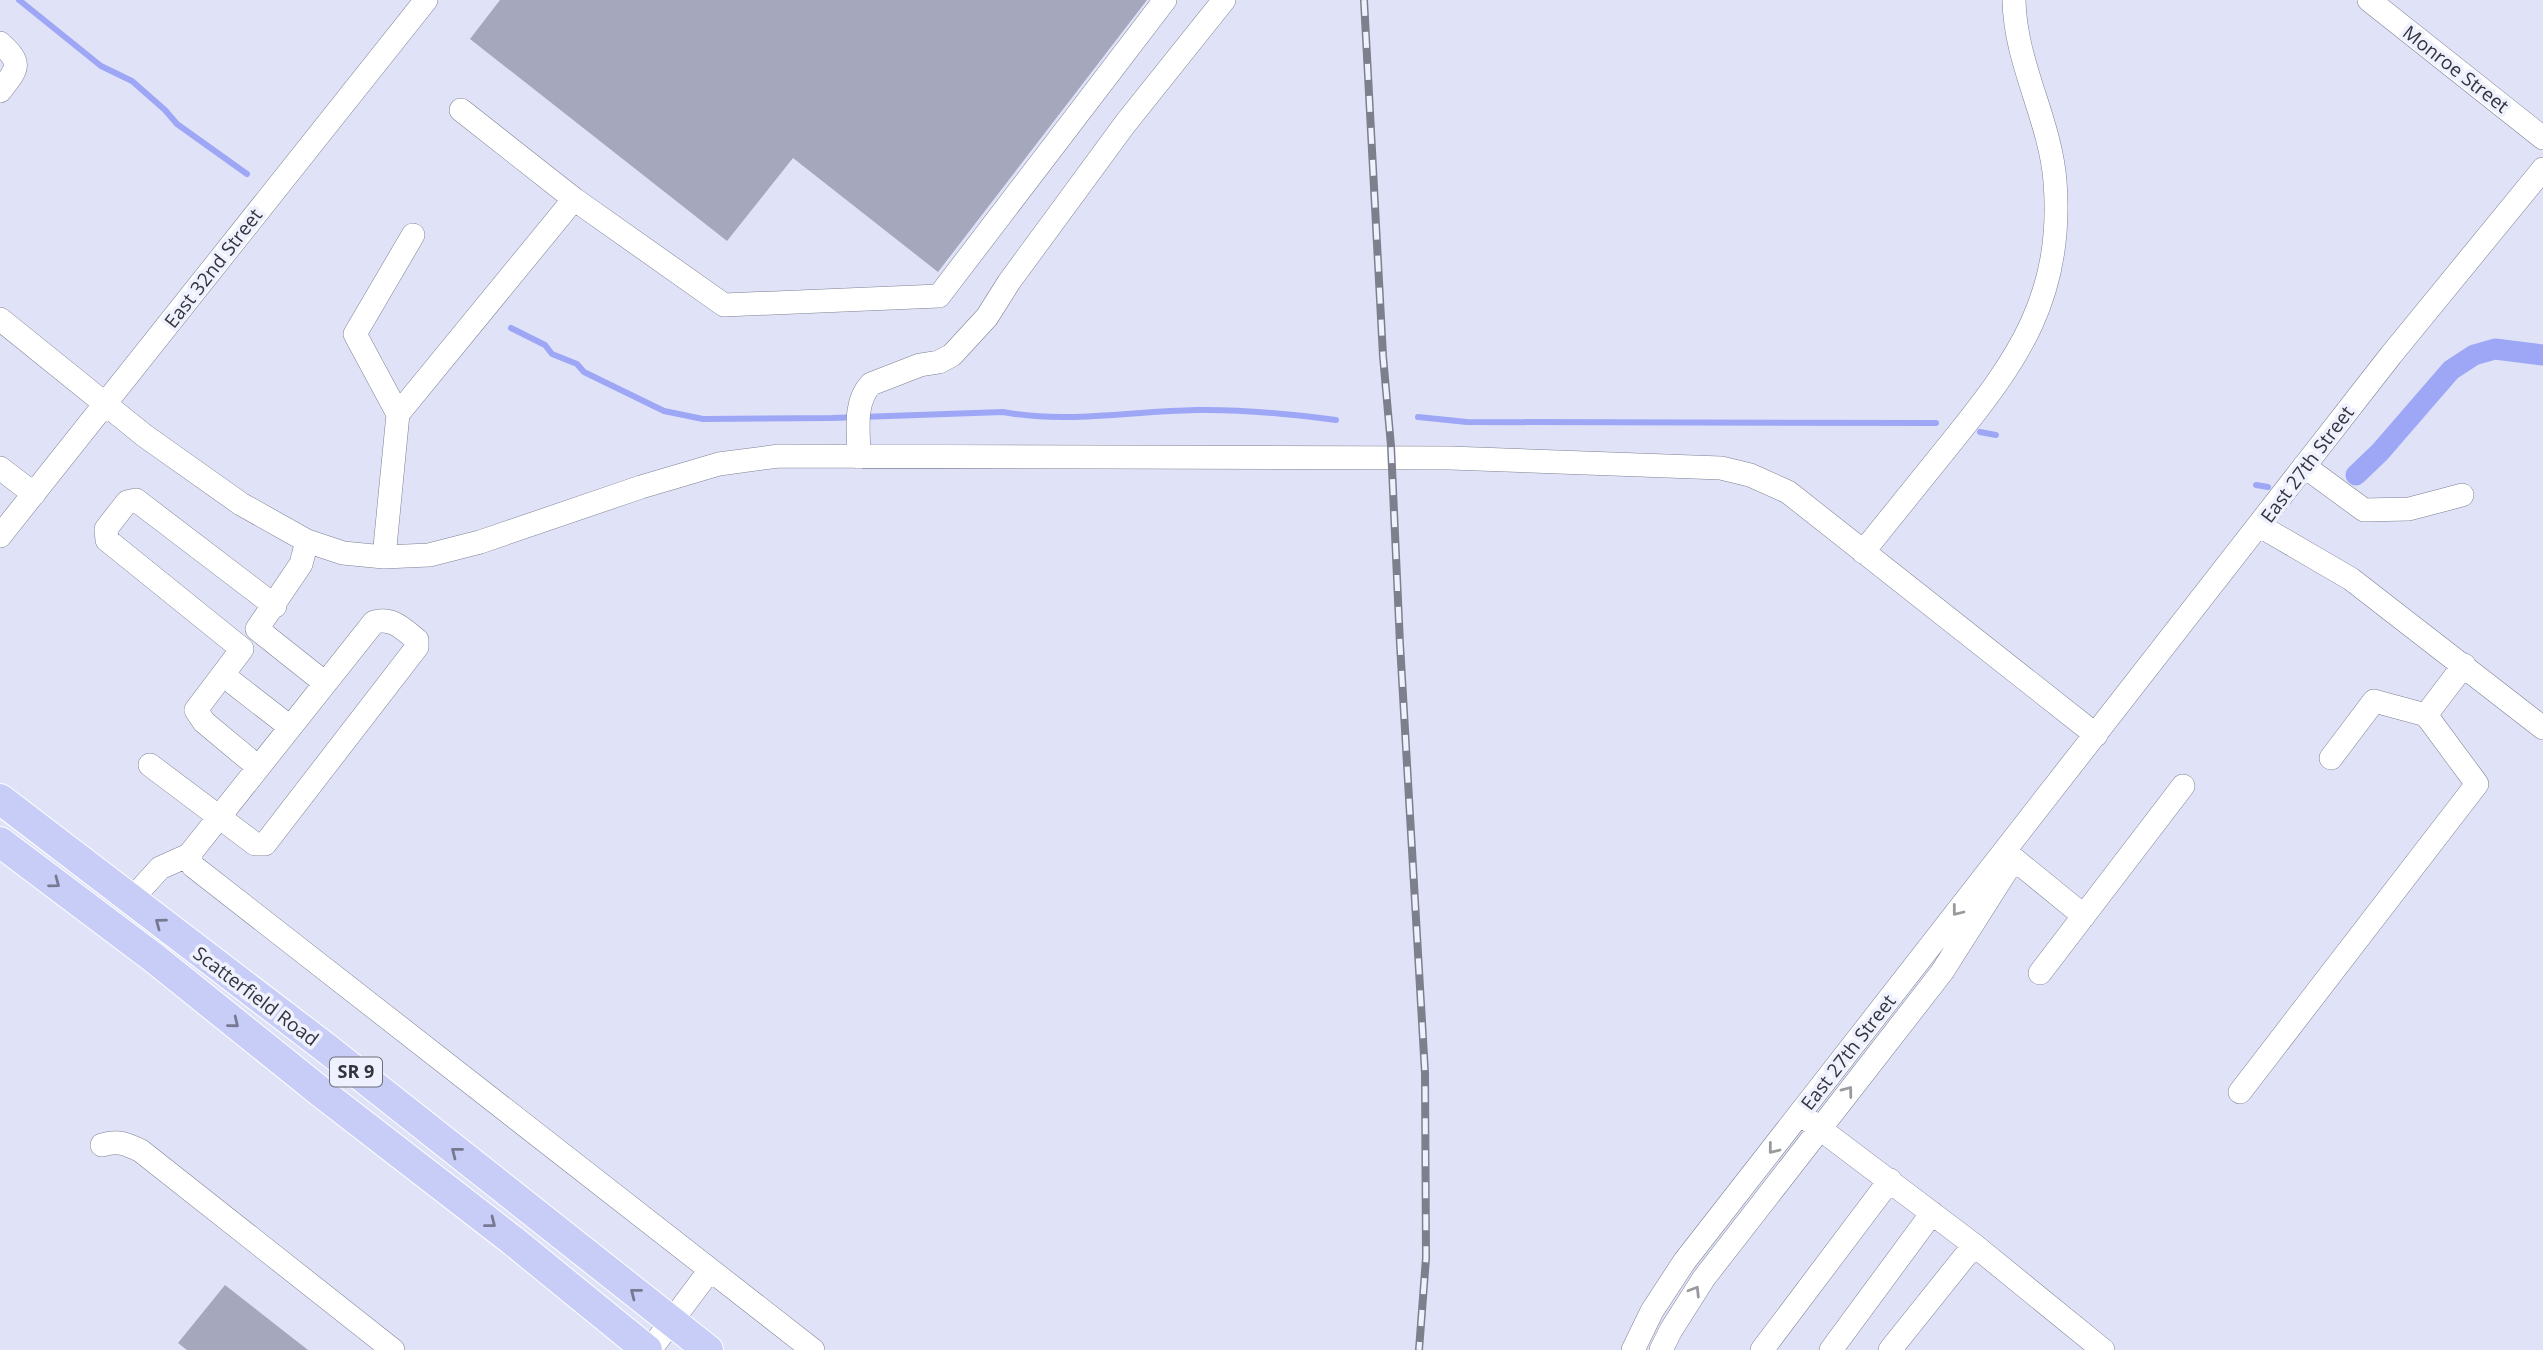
<svg xmlns="http://www.w3.org/2000/svg" width="2543" height="1350" font-family="'Open Sans',sans-serif">
<style>
.lines{fill:none;stroke-linecap:round;stroke-linejoin:round}
.stream{stroke:#9ea7f5;stroke-width:6}
.canal{stroke:#9ea7f5;stroke-width:21}
.building{fill:#a5a8bc}
.minor-casing{stroke:#7e8093;stroke-width:24}
.major-casing{stroke:#fff;stroke-width:32}
.minor{stroke:#fff;stroke-width:23}
.major{stroke:#c8cdf8;stroke-width:30}
.rail-casing{stroke:#7d7f8c;stroke-width:8}
.rail{stroke:#eff1fe;stroke-width:5;stroke-dasharray:16;stroke-linecap:butt}
.oneway{stroke:#767991}
.oneway2{stroke:#999a9e}
.labels{text-anchor:middle;stroke-width:7;stroke-linejoin:round;paint-order:stroke}
.shield{fill:#eff1fe;stroke:#6b6d76;stroke-width:2}
.shield-label{font-size:18px;font-weight:bold;fill:#33343c}
.street-label{font-size:19px;fill:#33343c;stroke:#eff1fe}
</style>
<rect width="100%" height="100%" fill="#e0e3f8"/>
<g class="lines">
<path class="stream" d="M19,0l82,66 31,15 33,29 12,14 70,50
M511,328l34,17 7,9 25,10 7,8 80,39 39,8 129,-1 171,-6c64,12 129,-1 193,-2 47,-1 94,4 140,10
M1418,417l49,5 469,1
M1980,432l16,3
M2256,485l12,2"/>
<path class="canal" d="M2356,475l24,-23 71,-82 23,-15 21,-6 48,6"/>
</g>
<path class="building" d="M500,0h647l-209,272 -145,-114 -66,83 -257,-202z
M225,1285l83,65h-121l-9,-7z"/>
<g class="lines">
<defs>
<path id="minor" d="M2369,0l174,138
M0,43c23,21 18,25 0,48
M461,110l113,89
M0,319l145,117 96,68 66,37 36,12 41,4 45,-2 51,-13 161,-55 78,-23 60,-8 671,2 271,10 29,7 38,17 308,243
M398,414l-43,-80 58,-99
M859,457c0,-25 -6,-54 12,-73l49,-19 19,-3 13,-7 35,-38 22,-35 116,-158 99,-124
M2304,466l60,44 45,-1 53,-14
M0,468l34,26
M2260,526l91,53 192,149
M0,536l426,-536
M307,541l-6,23 -44,65 68,54
M1863,552c29,-36 58,-72 87,-108 68,-84 114,-148 105,-263 -5,-62 -40,-118 -41,-181
M384,557l14,-143 176,-215 150,106 215,-9 226,-296
M223,675l67,52
M2331,758l43,-57 52,14 38,-50
M258,767l-54,-45 -8,-12 46,-61 -135,-109 -1,-11 21,-27 9,-2 139,106
M189,855l4,11 620,484
M2014,859l70,57
M130,901l30,-33 29,-13 185,-233c19,-5 29,7 43,18v7l-152,197h-10l-105,-79
M2040,973l143,-187
M2240,1092l237,-308 -51,-69
M1807,1119l167,126 -84,105
M102,1145c16,-5 25,-1 39,6l252,199
M1974,1245l129,105
M650,1350l60,-80
M1633,1350l19,-39 32,-49 707,-907 152,-186
M1661,1350l10,-20 33,-52 238,-306 68,-107
M1762,1350l128,-170
M1831,1350l101,-137"/>
<path id="major" d="M0,799l326,249 382,302
M0,842l154,116 168,135 190,147 135,110"/>
</defs>
<use href="#minor" class="minor-casing"/>
<use href="#major" class="major-casing"/>
<use href="#minor" class="minor"/>
<use href="#major" class="major"/>
<defs>
<path id="rail" d="M1364,0l19,356 8,90 9,198 25,429 1,185 -7,92"/>
</defs>
<use href="#rail" class="rail-casing"/>
<use href="#rail" class="rail"/>
</g>
<defs><path id="oneway-chevron" d="M-2-3.5L2.5 0L-2 3.5" fill="none" stroke-width="1.6" stroke-linecap="round" stroke-linejoin="round" transform="scale(1.75)"/></defs>
<g class="oneway">
<use href="#oneway-chevron" transform="translate(55 883) rotate(37)"/>
<use href="#oneway-chevron" transform="translate(160 923) rotate(-143)"/>
<use href="#oneway-chevron" transform="translate(234 1023) rotate(39)"/>
<use href="#oneway-chevron" transform="translate(456 1152) rotate(-142)"/>
<use href="#oneway-chevron" transform="translate(491 1223) rotate(38)"/>
<use href="#oneway-chevron" transform="translate(635 1293) rotate(-142)"/>
</g>
<g class="oneway2">
<use href="#oneway-chevron" transform="translate(1957 911) rotate(128)"/>
<use href="#oneway-chevron" transform="translate(1848 1091) rotate(-53)"/>
<use href="#oneway-chevron" transform="translate(1773 1149) rotate(128)"/>
<use href="#oneway-chevron" transform="translate(1695 1291) rotate(-58)"/>
</g>
<g class="labels">
<rect class="shield" x="330" y="1057.5" width="52" height="29" rx="5"/>
<g class="shield-label">
<text x="356" y="1078">SR 9</text>
</g>
<g class="street-label">
<text transform="translate(2456 69) rotate(38)" y="7">Monroe Street</text>
<text transform="translate(213 268) rotate(-52)" y="7">East 32nd Street</text>
<text transform="translate(2307 464) rotate(-53)" y="7">East 27th Street</text>
<text transform="translate(256 996) rotate(37)" y="7">Scatterfield Road</text>
<text transform="translate(1848 1052) rotate(-52)" y="7">East 27th Street</text>
</g>
</g>
</svg>
